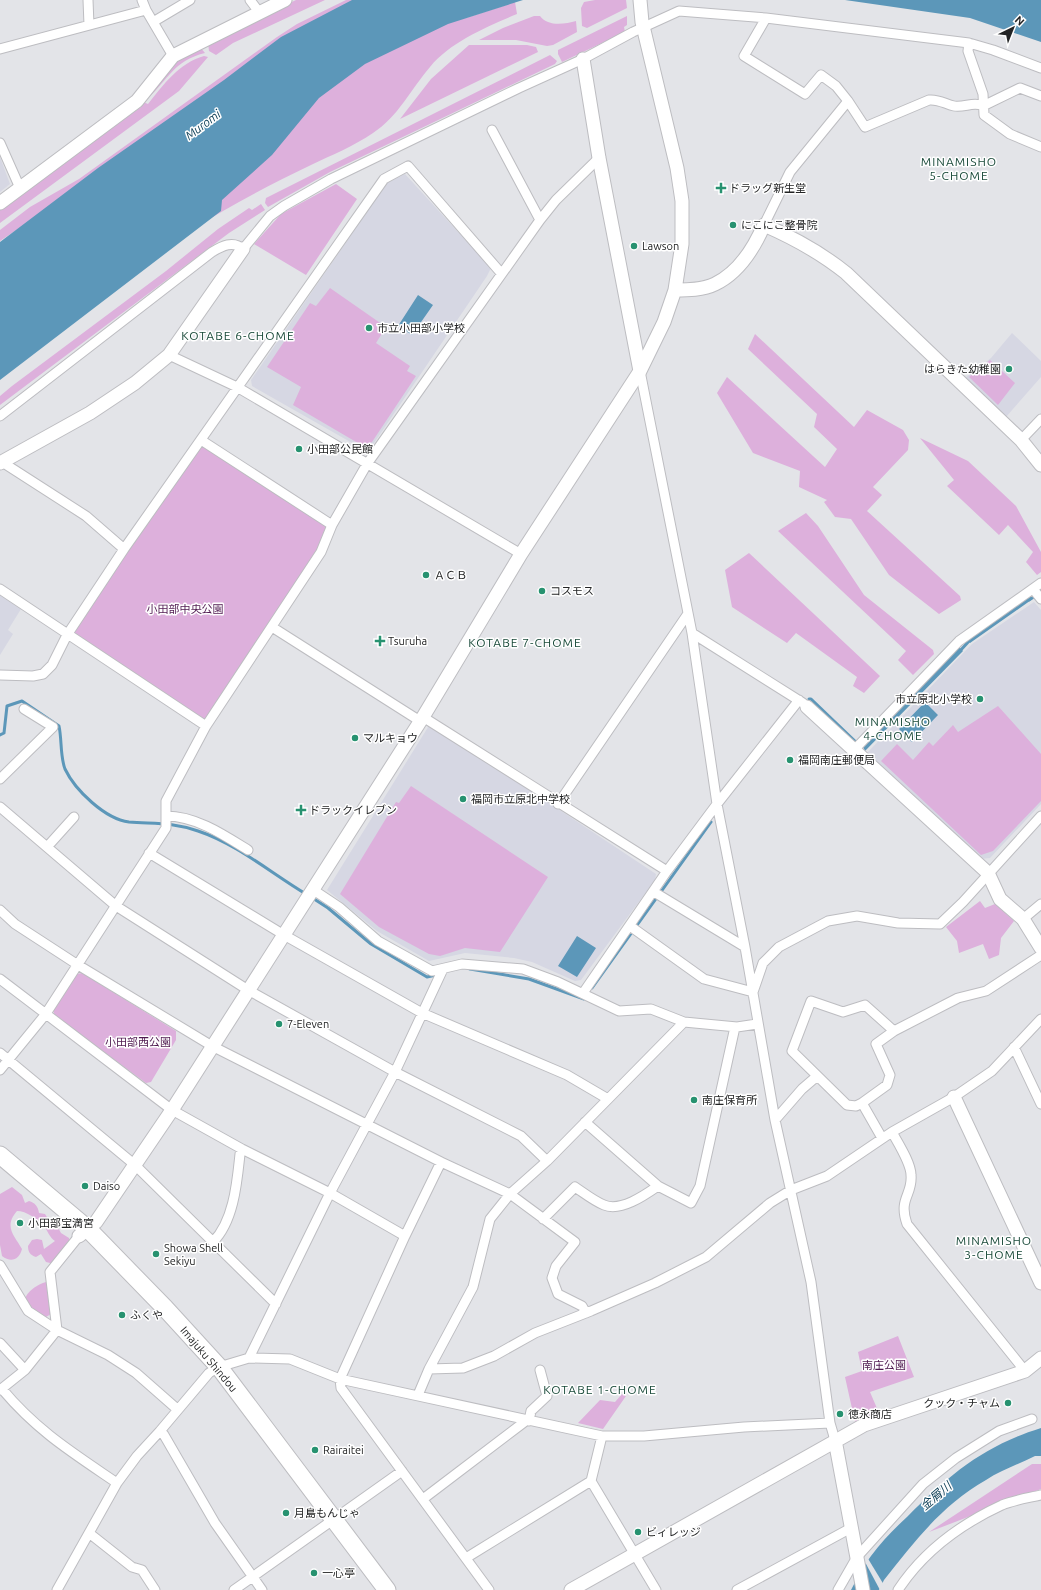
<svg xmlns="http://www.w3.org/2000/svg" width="1041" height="1590" font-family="Ubuntu,'Noto Sans JP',sans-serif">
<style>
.built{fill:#d6d7e3}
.green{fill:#ddb0dc}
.water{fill:#5c97b9}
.pier{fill:#e3e4e8}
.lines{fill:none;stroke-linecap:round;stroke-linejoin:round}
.stream{stroke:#5c97b9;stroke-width:3}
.street-casing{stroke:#bdbdc1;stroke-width:11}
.secondary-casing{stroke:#bdbdc1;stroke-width:15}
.highway-casing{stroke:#bdbdc1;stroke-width:19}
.street{stroke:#fff;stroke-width:9}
.secondary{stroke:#fff;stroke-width:13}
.highway{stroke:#fff;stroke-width:17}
.poi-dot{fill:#279270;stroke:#fff;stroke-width:1.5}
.labels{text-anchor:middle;stroke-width:3;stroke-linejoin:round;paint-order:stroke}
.poi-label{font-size:11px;fill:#232425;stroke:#fff;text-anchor:start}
.park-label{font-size:11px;fill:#4f1950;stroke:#fff}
.street-label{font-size:11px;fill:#232425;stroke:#fff}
.water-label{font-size:12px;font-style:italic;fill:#083b53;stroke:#fff}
.neighbourhood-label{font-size:12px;letter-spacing:1px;fill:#174837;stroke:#fff}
</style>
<rect width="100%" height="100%" fill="#e3e4e8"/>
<path class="built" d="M0,157l10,27 -10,8z
M405,174l86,94 -4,8 -119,176 -116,-66 -1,-6 136,-197z
M1012,333l29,28v16l-35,40 -41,-39 26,-20z
M0,595l21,14 -13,21 5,4 -13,21z
M1034,602l7,8v194l-51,54 -10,1 -113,-106 105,-109z
M430,724l226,150 -1,6 -74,100 -6,1 -43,-19 -18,-4 -49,-5 -36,8 -52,-30 -50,-41z"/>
<path class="green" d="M296,0h29l-92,43 -17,12 -7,-4 -1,-8z
M346,0h13l-359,241v-11l30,-23 49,-28 198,-142 20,-13z
M595,0h31l1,8 -40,20 -5,-2 -1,-18 3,-6z
M515,2l2,12c-29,12 -67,28 -87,53 -19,22 -32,50 -57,66 -19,13 -41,22 -62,32 -40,19 -79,40 -117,63l121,-131 47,-36 87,-42 17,-1z
M534,16h6c8,11 25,8 36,5l1,11 -24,13 -6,1 -31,-6h-37l24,-12z
M627,16v9l-3,2 1,5 -63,30 -4,-8v-4z
M469,45h58l9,2 2,5 -138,67 31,-40z
M200,47l5,6c-32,8 -36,26 -57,45v-2l30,-36z
M550,55l7,6 -2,3 -225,108 -62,35 -3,-4 1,-5z
M204,56l4,1 -29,34 -179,132v-14l141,-102 2,-5 5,2c16,-20 31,-41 56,-48z
M336,184l21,15 -51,76 -52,-31 27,-30z
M261,204l4,6 -36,23 -229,172v-9l12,-10 154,-115 52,-42 31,-21 3,2z
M330,288l56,39 -10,16 34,23 -3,5 9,5 -44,66 -9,4 -70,-41 8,-18 -34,-20 43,-64 6,3z
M755,334l99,93 13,-17 36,20 6,10 -1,10 -35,37 9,8 -15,16 93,85 1,4 -22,14 -50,-39 -38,-56 -16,-2 -11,-15 3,-2 -28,-13 1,-16 -47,-18 -36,-60 10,-16 98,90 12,-18 -23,-22 3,-13 -69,-65z
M990,360l25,23 -17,22 -29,-28z
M920,438l48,23 48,45 25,46v20l-4,3 -11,-13 7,-10 -25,-27 -9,10 -52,-49 7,-6z
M201,440l131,85 -2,6 -124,195 -139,-91z
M806,513l12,13 46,69 69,55 1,4 -21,21 -15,-15 8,-9 -128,-120z
M749,553l131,123 -16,17 -11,-7 4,-9 -61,-44 -9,10 -55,-36 -7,-37z
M998,706l43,48v47l-48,50 -12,4 -100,-94 16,-17 16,16 16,-18 4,4 20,-21 5,7z
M411,786l137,91 -48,75 -35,-4 -25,8 -11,-2 -50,-27 -39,-33 56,-92 3,1z
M980,901l5,7 10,-4 19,17 -13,17 -2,17 -10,4 -6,-15 -24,9 -2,-12 -11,-14z
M82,973l94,58v9l-25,42 -5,1 -91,-67 -2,-6 24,-36z
M12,1187l10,8 3,8 4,-2c6,2 9,5 10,12l6,1 5,8 6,2 5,9 8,5 1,5 -16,21 -8,-2 -5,-8 -5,3c-6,-2 -8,-5 -8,-11l4,-6 5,-1 5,1 2,9 11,-8c-6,-4 -7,-10 -11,-15 -6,-7 -18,-15 -27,-15 -14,16 -2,25 5,38 -3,11 -11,14 -20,7l-2,-11v-51z
M46,1282l3,1 2,31 -5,3 -16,-8 -5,-9c1,-8 13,-16 21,-18z
M898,1336l16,41 -44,15 9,21 -24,9 -10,-45 17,-6 -4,-19z
M622,1394l4,2 -23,33 -25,-6 22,-23 15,2z
M1032,1464h9v25l-112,43z"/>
<path class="water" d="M352,0h171l-75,24 -83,40 -46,34 -47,57 -50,45 -1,11 -221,169v-138l98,-74 126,-88 57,-43z
M845,0h196v42l-71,-24z
M418,295l15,10 -21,30 -14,-9z
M1028,596l6,2 -64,45 -3,-3z
M959,647l4,4 -98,100 -2,-4z
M925,702l13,13 -26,27 -13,-13z
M577,936l19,12 -19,29 -19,-11z
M1041,1428v28h-6c-16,8 -34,14 -49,24 -45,26 -71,61 -102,100l-5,10h-28c6,-11 12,-24 20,-34 11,-15 24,-28 37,-40 42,-42 76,-70 133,-88z"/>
<path class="pier" d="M867,1557l17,28 -3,5h-1l-15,-28z"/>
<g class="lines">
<path class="stream" d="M1029,600l12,-8
M959,652l11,-12
M809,699h2l48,46
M0,735l4,-2 3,-27 15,-5 37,25c3,14 1,30 6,43 10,21 40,50 64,53 26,2 43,0 69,9 39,13 73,42 108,63
M311,897l17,11 43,36 56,33 9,-2
M470,969l59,10 55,20 1,-1
M592,988l119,-166"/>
<defs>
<path id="street" d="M88,0l1,25
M142,0l4,10
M250,0l9,12
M766,18l-22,38 61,38 16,-19 15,11 12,15
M153,22l37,-22
M969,43l-1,8 15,43 1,21 26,19 31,13
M0,49l146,-39 27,46
M983,106l37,-18 21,8
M492,130l48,90
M0,143l20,45
M764,225l26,-53 58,-71 17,26 64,-27c10,-1 16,4 25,6 10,2 20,-5 29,0
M169,355l68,32 284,167
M640,371l52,262 25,171 28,143 30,173 36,162 19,141 5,17
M0,416l212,-164c10,-6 21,-12 31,-3l27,-33 14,-10 47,-27 188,-91 64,-29 50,-27 46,-21 87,7 203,25 24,7 48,18
M201,440l131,85
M1021,440l20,-21
M2,462l84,54 38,33
M0,589l206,137
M1033,589l8,10
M272,627l148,94
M692,633l111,70
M0,675l33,1 10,-2 9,-9 15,-30 57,-86 260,-370 24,-13 93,107
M423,717l244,154
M854,750l105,-109 82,-58
M0,779l53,-52 -29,-18
M558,804l129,-189
M0,807l116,99 132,84 147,82 126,64 26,25
M166,816c30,0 58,19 82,34
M47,847l27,-30
M149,853l135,82 138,78 145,62 41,24
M312,889l27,18 39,34 54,30 30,-7 61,5 35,13 61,29 32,-2 33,13 53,5 20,-3
M654,892l91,55
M0,910l15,14 63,41 134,81 229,116
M1023,919l18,-15
M630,926l74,53 49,13 10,-29 16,-16 49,-26 29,-5 41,7 42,1 23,-22 78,-86
M0,979l172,131 70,39 88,44 75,43
M583,993l84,-122 50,-67 82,-104
M1014,1047l27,57
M0,1053l135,112 141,139
M0,1070l45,-55 121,-187v-27l40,-75 115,-174 11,-27 35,-61 173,-244 16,-20 43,-42
M862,1103l-6,3 -9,-1 -55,-54 19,-50 32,11 22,-7 29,26
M775,1120l27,-31 14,-12
M585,1122l73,64
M892,1132c6,11 19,31 19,43 2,20 -13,23 -4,49l118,147
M882,1138l-20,-35 25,-18 3,-10 -14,-31 18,-13 64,-33 28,-7 55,-36
M543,1219l32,-32c9,6 19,14 29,18 17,7 41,-10 54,-19l33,17 9,-17 35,-159
M213,1242c21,-21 24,-60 27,-88l2,-5
M0,1265l28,46 29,19 51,25 28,18 41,36
M0,1343l25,27
M249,1358l81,-165 65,-121 48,-103
M429,1369l34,-1 31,-12 41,-23 56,-22 64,-28 51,-26 64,-54 21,-13 36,-14 65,-44 62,-35 38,-26 49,-52
M2,1389c35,42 71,64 115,94
M0,1390l25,-20 32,-40 -7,-58 29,-36
M418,1395l11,-26 44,-82 17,-68 20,-25 37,-33 137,-139
M529,1421l2,-10 16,-15 -7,-26
M602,1436l-11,45 65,109
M423,1499l104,-79
M89,1533l43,34 10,3 13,20
M466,1558l125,-77
M57,1590l60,-107 20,-27 23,-25
M234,1590l168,-119
M262,1590l-47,-67 -51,-88 -4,-4 49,-58 10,-6 30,-9 41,1 50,20 262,57h42l100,-9 86,-4
M489,1590l-148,-202 -1,-9 65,-143 36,-74 69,32 65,48 -19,24 -4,12 6,16 24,12 4,7
M737,1590l114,-62
M838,1590l19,-33 66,-73 33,-26 43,-27 33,-12
M898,1590c25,-38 63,-66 104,-85 12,-5 26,-7 39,-10"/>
<path id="secondary" d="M583,59l16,99 41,213
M0,203l137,-102 36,-45 112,-56
M675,290c12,0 28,0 40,-6 23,-11 39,-36 49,-59 30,13 57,28 82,48l175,167 20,25
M0,463l90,-50 45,-30 34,-28 74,-106
M807,707l181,166 12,26 23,20 18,29
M954,1097l87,186
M79,1236l17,-14 76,-112 251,-393 98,-163 119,-183 24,-49 11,-32 7,-46v-43l-5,-33 -35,-146 -2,-22
M835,1440l28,150
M571,1590l293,-165 161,-54 16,-13"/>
<path id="highway" d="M0,1155l88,74 77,79 54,59 168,223"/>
</defs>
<use href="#street" class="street-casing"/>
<use href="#secondary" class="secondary-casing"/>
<use href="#highway" class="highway-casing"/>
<use href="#street" class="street"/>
<use href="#secondary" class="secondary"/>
<use href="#highway" class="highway"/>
</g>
<g class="poi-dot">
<path d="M719 182h4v4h4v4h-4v4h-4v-4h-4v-4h4z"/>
<circle cx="733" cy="225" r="4"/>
<circle cx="634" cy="246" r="4"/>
<circle cx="369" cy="328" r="4"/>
<circle cx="1009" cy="369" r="4"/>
<circle cx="299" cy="449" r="4"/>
<circle cx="426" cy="575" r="4"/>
<circle cx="542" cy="591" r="4"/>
<path d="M378 635h4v4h4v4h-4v4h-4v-4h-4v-4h4z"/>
<circle cx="980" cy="699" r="4"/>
<circle cx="355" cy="738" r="4"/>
<circle cx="790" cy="760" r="4"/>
<circle cx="463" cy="799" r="4"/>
<path d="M299 804h4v4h4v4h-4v4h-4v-4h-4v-4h4z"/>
<circle cx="279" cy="1024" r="4"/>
<circle cx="694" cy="1100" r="4"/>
<circle cx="85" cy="1186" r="4"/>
<circle cx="20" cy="1223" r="4"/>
<circle cx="156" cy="1254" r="4"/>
<circle cx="122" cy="1315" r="4"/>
<circle cx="1008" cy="1403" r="4"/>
<circle cx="840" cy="1414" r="4"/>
<circle cx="315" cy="1450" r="4"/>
<circle cx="286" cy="1513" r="4"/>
<circle cx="638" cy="1532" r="4"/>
<circle cx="314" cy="1573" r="4"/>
</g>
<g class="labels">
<g class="poi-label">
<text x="729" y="192">ドラッグ新生堂</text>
<text x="741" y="229">にこにこ整骨院</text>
<text x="642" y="250">Lawson</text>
<text x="377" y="332">市立小田部小学校</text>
<text x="1001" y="373" text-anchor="end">はらきた幼稚園</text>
<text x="307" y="453">小田部公民館</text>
<text x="434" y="579">ＡＣＢ</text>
<text x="550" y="595">コスモス</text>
<text x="388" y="645">Tsuruha</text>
<text x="972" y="703" text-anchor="end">市立原北小学校</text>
<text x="363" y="742">マルキョウ</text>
<text x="798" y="764">福岡南庄郵便局</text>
<text x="471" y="803">福岡市立原北中学校</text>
<text x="309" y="814">ドラックイレブン</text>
<text x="287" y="1028">7-Eleven</text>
<text x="702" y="1104">南庄保育所</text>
<text x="93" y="1190">Daiso</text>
<text x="28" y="1227">小田部宝満宮</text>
<text x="164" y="1252">Showa Shell<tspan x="164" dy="13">Sekiyu</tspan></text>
<text x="130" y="1319">ふくや</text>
<text x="1000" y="1407" text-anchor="end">クック・チャム</text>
<text x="848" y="1418">徳永商店</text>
<text x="323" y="1454">Rairaitei</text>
<text x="294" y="1517">月島もんじゃ</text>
<text x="646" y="1536">ビィレッジ</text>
<text x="322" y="1577">一心亭</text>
</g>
<g class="park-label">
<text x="185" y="613">小田部中央公園</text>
<text x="138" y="1046">小田部西公園</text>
<text x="884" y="1369">南庄公園</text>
</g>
<g class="street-label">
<text transform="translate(209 1359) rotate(50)" y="4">Imajuku Shindou</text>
</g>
<g class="water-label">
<text transform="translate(203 125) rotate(-37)" y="4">Muromi</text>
<text transform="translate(936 1496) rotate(-40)" y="4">金屑川</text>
</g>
<g class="neighbourhood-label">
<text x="959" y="166">MINAMISHO<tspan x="959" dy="14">5-CHOME</tspan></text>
<text x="238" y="340">KOTABE 6-CHOME</text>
<text x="525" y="647">KOTABE 7-CHOME</text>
<text x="893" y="726">MINAMISHO<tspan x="893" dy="14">4-CHOME</tspan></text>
<text x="994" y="1245">MINAMISHO<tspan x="994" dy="14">3-CHOME</tspan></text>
<text x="600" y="1394">KOTABE 1-CHOME</text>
</g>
</g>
<g transform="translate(1013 28) rotate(43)" stroke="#ffffff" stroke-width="3" paint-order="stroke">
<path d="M0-3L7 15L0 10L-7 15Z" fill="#232425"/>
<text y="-6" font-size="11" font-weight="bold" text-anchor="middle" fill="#232425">N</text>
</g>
</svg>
